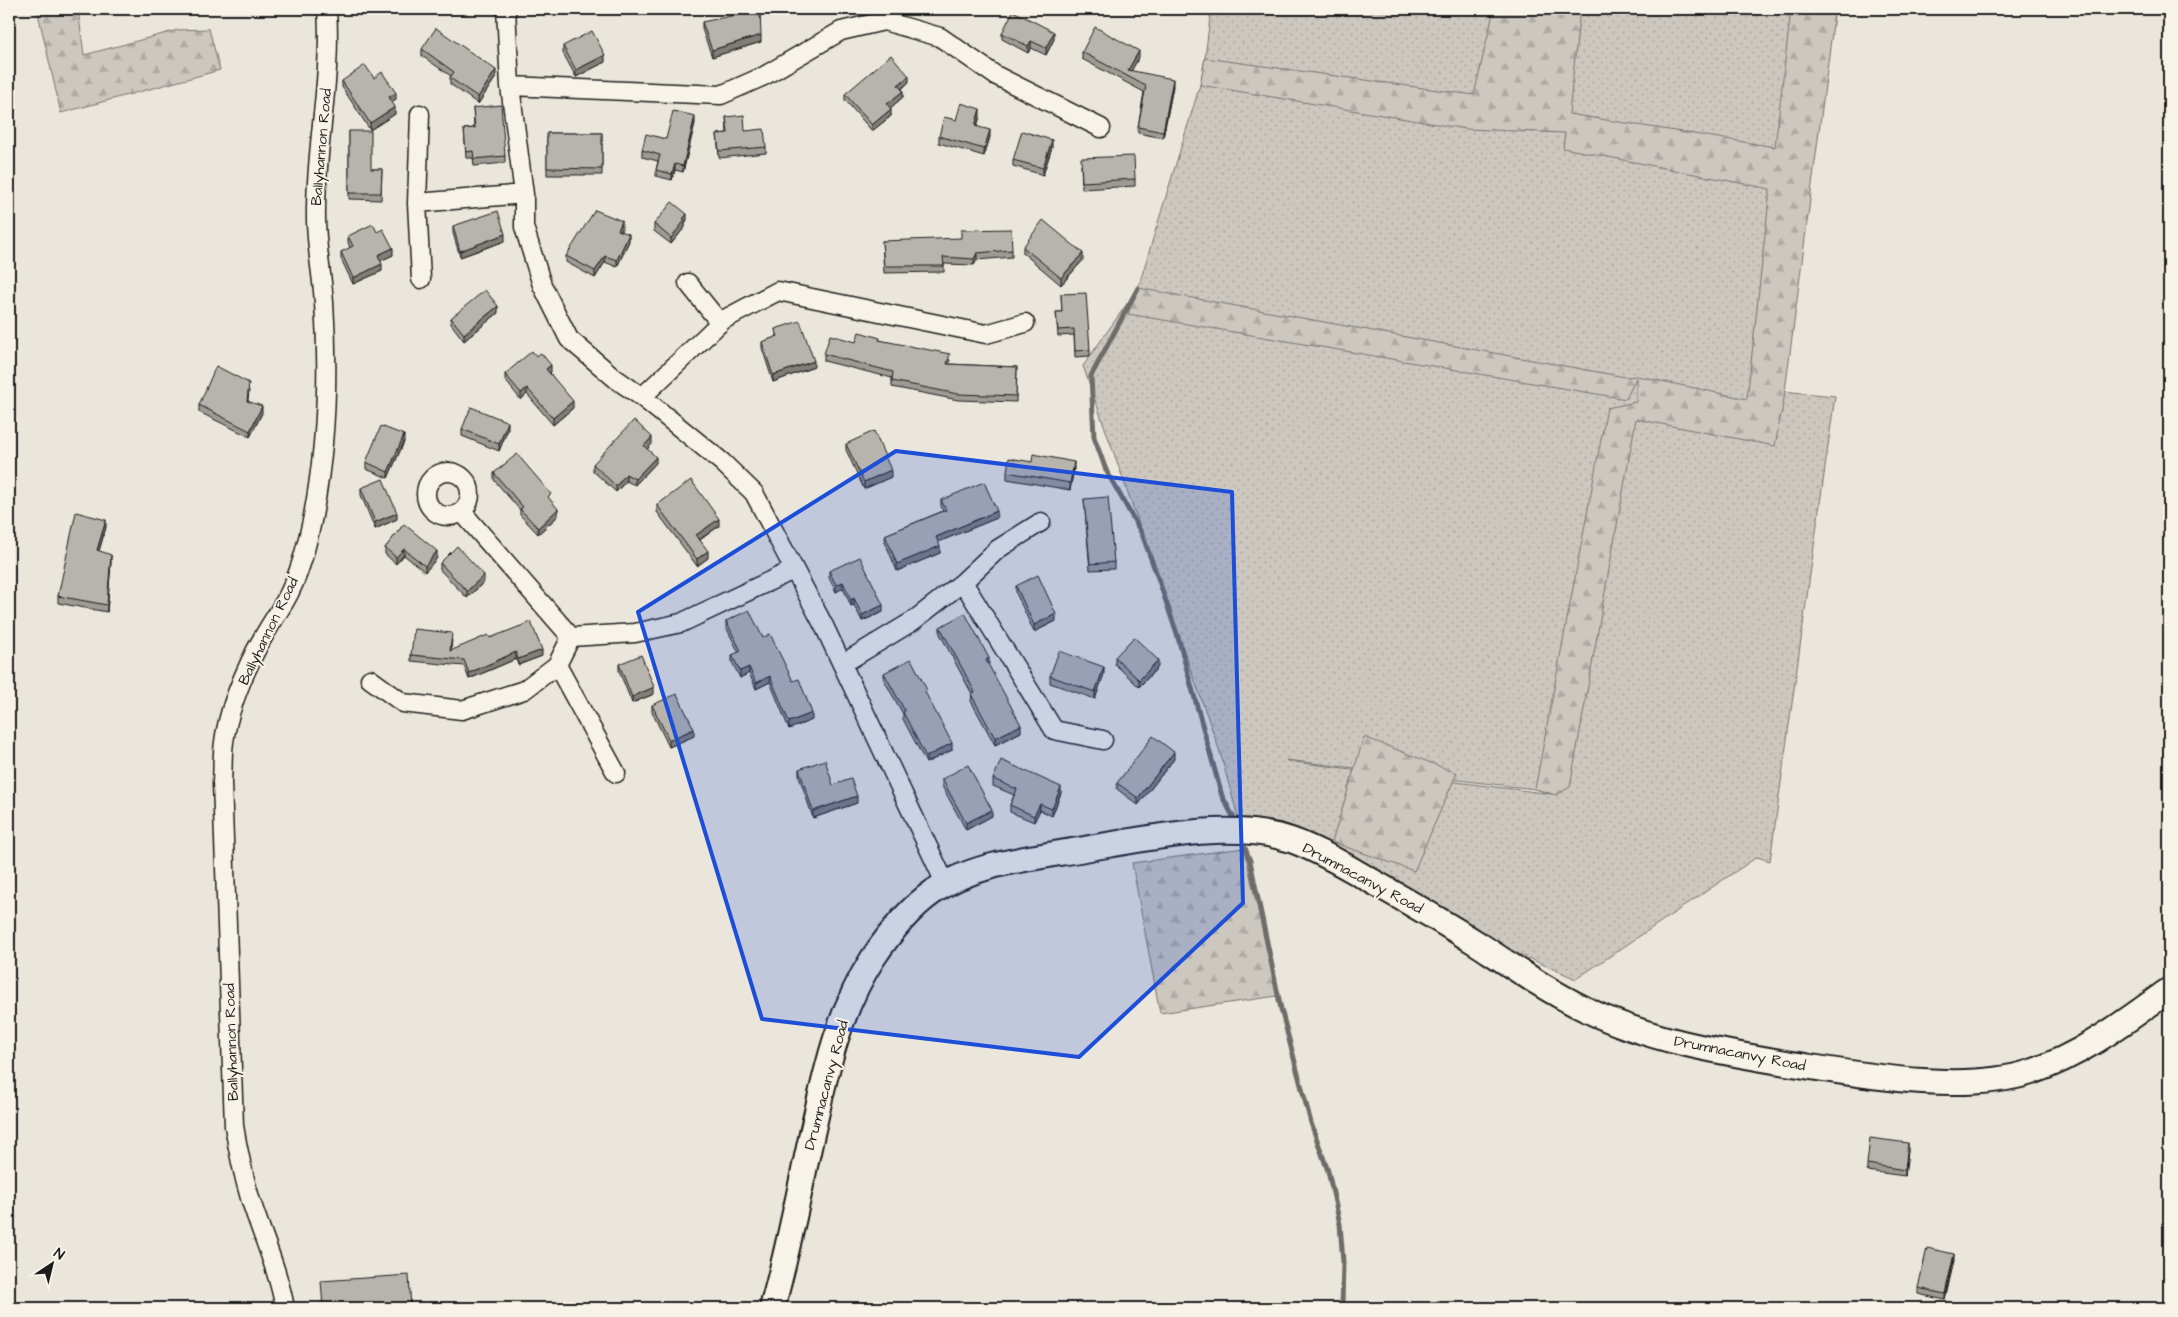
<svg xmlns="http://www.w3.org/2000/svg" width="2178" height="1317" font-family="'Architects Daughter',sans-serif">
<style>
.grass{fill:url(#grass-dots);stroke:#74726e;fill-rule:evenodd}
.forest{fill:url(#forest-firs);stroke:#74726e}
.lines{fill:none;stroke-linecap:round;stroke-linejoin:round}
.stream{stroke:#6d6c68;stroke-width:5}
.minor-casing{stroke:#1c1c1c;stroke-width:21}
.secondary-casing{stroke:#1c1c1c;stroke-width:28}
.minor{stroke:#f7f3e8;stroke-width:18}
.secondary{stroke:#f7f3e8;stroke-width:24}
.wall{fill:#9d9b94;stroke:#1c1c1c}
.shaded-wall{fill:#7f7e78;stroke:#1c1c1c}
.building{fill:#b6b4ac;stroke:#1c1c1c}
.marked{fill:#1d4ed8;fill-opacity:0.2;stroke:#1d4ed8;stroke-width:4;stroke-linejoin:round}
.labels{text-anchor:middle;stroke-width:4;stroke-linejoin:round;paint-order:stroke}
.street-label{font-size:15px;fill:#1c1c1c;stroke:#f7f3e8}
</style>
<defs>
<pattern id="grass-dots" width="8" height="8" patternUnits="userSpaceOnUse" patternTransform="scale(1.25)"><rect width="8" height="8" fill="#ccc8c0"/><path d="M2 2h.1M6 6h.1" fill="none" stroke="#afaba4" stroke-width="1.8" stroke-linecap="round"/></pattern>
<pattern id="forest-firs" width="22" height="20" patternUnits="userSpaceOnUse" patternTransform="scale(1.25)"><rect width="22" height="20" fill="#ccc8c0"/><path d="M5 1l3.5 6h-7zM16 11l3.5 6h-7z" fill="#afaba4"/></pattern>
</defs>
<rect width="100%" height="100%" fill="#eae6dc"/>
<filter id="ink" filterUnits="userSpaceOnUse"><feTurbulence type="fractalNoise" baseFrequency=".02" numOctaves="2"/><feDisplacementMap in="SourceGraphic" scale="10" xChannelSelector="R" yChannelSelector="G"/><feConvolveMatrix kernelMatrix="1 2 1 2 8 2 1 2 1" color-interpolation-filters="sRGB"/></filter>
<g filter="url(#ink)">
<path class="grass" d="M1211,9h602l-40,163 -24,216 86,8 -65,465 -13,-4 -181,122 -334,-147 -22,-80 -137,-386 55,-78 62,-203 5,-27zM1286,760l249,29 17,5 -265,-33z"/>
<path class="forest" d="M37,9h41l6,46 94,-25 31,-1 11,41 -159,43z
M1494,9h86l-11,105 206,33 16,-138h44l-51,390 -9,47 -139,-27 -66,368 -14,8 -21,-6 72,-381 29,-6v-24l-10,21 -498,-85 10,-26 487,89 12,-1 110,23 23,-210 -207,-41 2,-15 -99,-4 -266,-44 5,-27 269,37z
M1364,737l93,36 -43,98 -82,-29z
M1244,848l33,148 -117,17 -28,-150z"/>
<g class="lines">
<path class="stream" d="M1138,288l-47,88 3,61 12,33 36,64 16,44 19,56 45,162 13,24
M1245,848l5,13 31,148 30,114 17,48 12,53 3,38 -1,46"/>
<defs>
<path id="minor" d="M506,9l4,77 14,108v33l18,58 27,54 47,40 26,18 80,65 32,31 71,135 121,257
M510,86l211,9 43,-19 77,-45 43,-10 56,16 55,38 106,53
M420,114l-3,89 4,76
M417,203l107,-9
M688,283l32,40
M642,397l81,-77 55,-29 208,43 39,-11
M426 494a22 22 0 1 1 44 0a22 22 0 1 1-44 0Z
M462,512l109,125
M963,582l91,148 49,10
M842,664l71,-43 50,-39 35,-33 43,-27
M557,665l59,108
M370,679l33,24 59,7 62,-20 33,-25 14,-28 64,-4 46,-10 112,-53
M285,1308c-7,-38 -23,-73 -35,-110 -7,-24 -12,-48 -16,-72l-12,-344c1,-13 0,-27 2,-40 4,-31 17,-62 31,-90 9,-18 20,-34 30,-51 14,-24 21,-53 27,-80 14,-71 17,-146 12,-218 -2,-31 -9,-61 -8,-92 0,-68 16,-133 11,-202"/>
<path id="secondary" d="M772,1308c17,-60 28,-122 42,-183 13,-59 26,-116 59,-167 16,-24 37,-50 60,-66 36,-26 85,-32 127,-39 69,-10 163,-36 231,-13 28,10 54,26 79,40 37,21 73,42 108,64 35,23 70,47 107,65 65,32 136,43 207,55 70,11 171,30 239,8 51,-17 95,-51 138,-82"/>
</defs>
<use href="#minor" class="minor-casing"/>
<use href="#secondary" class="secondary-casing"/>
<use href="#minor" class="minor"/>
<use href="#secondary" class="secondary"/>
</g>
<path class="wall" d="M586,9h49l-48,5z
M702,22l59,20 -49,15 -10,-28z
M1002,33l52,6 -8,16 -15,-7 -3,5 -26,-14z
M563,46l42,16 -29,15 -13,-24z
M422,49l74,28 -18,27 -28,-20v-6l1,-2 -29,-20z
M1082,52l57,5 -8,14 42,15 -10,52 -25,-5v-6l6,-35 -62,-33z
M374,78l22,21 -4,3 3,12 -25,16 -28,-43v-6z
M909,82l-7,7 1,8 -13,11 1,8 -19,15 -27,-31v-6z
M473,108l32,48v7l-31,3 -1,-8h-7l-2,-29 10,-1z
M980,116l-3,11 13,10 -6,19 -45,-13v-7l17,-16z
M726,117l40,30v6l-47,5 -2,-24 10,-1z
M695,123l-12,49 -8,-2 -3,10 -16,-4v-6l2,-9 -16,-4v-7l24,-11z
M349,131l22,38h11l-1,31 -32,-1z
M547,133h55v42h-55z
M1052,147l-9,28 -30,-9v-6z
M1081,165l54,14v7l-53,3z
M687,220l-2,3v4l-14,17 -17,-13v-7z
M453,226l52,15 -45,16 -7,-24z
M622,228l-2,3 9,10 -12,26 -12,-5 -10,16 -29,-16v-6z
M377,232l16,23 -13,6 2,10 -29,13 -12,-25v-7l9,-4 -2,-6v-6z
M882,241l130,9v7l-35,3 -3,5 -30,-1v8l-60,1z
M1023,247l60,13 -22,25 -38,-32z
M1061,294l29,56v6l-15,1 -1,-22 -16,1 -2,-24h6z
M498,313l-34,28 -13,-17v-6z
M775,329l39,38 -41,15 -11,-34v-6l14,-5z
M880,340l70,20 -1,4 68,3 -1,35 -58,-2 -66,-13v-9l-68,-17v-7l32,-12z
M536,356l15,16 -1,1 23,35 -20,17 -26,-31 -6,6 -16,-20v-6z
M249,390l-1,11 14,12 -12,24 -51,-25v-7z
M462,429h46l-9,22 -37,-15z
M404,442l-16,36 -22,-9v-7z
M652,444l-5,5 9,14 -21,22 -9,-4 -10,11 -23,-21v-7z
M846,444l45,33 -27,12 -18,-39z
M1032,462l42,6 -4,22 -63,-11v-7z
M494,473l57,28 7,15 -20,18 -18,-19v-5l-26,-30z
M361,488l36,31 -22,10 -14,-34z
M1084,499l30,63v7l-24,1z
M941,500l56,18 -59,24 2,11 -43,18 -12,-29v-7l58,-24 -2,-5z
M657,505l62,21 -19,14 8,18 -11,8 -40,-54z
M404,524l33,34 -12,14 -21,-17 -8,9 -11,-10v-6z
M106,527l-7,24 12,11 -4,50 -49,-9v-7z
M440,563l44,19 -17,16 -27,-28z
M829,571l54,41 -21,9 -8,-16 -3,1 -8,-18 -7,4 -7,-14z
M1016,586l40,35 -22,11 -18,-39z
M726,621l37,17 30,43 19,39 -23,9 -19,-47 -14,7 -7,-16 -9,5 -8,-16v-7l7,-2 -13,-26z
M940,627l49,37 -1,1 33,67 -26,13 -24,-44 1,-7 -32,-60z
M490,638l52,18 -24,9 -2,-6 -47,20 -5,-13 -53,-5v-6l41,-15 -1,11z
M1115,657l43,10 -19,20 -24,-23z
M619,664l35,30 -22,9 -13,-32z
M884,673l43,24 25,53 -26,13 -23,-44v-5l-19,-34z
M1104,674l-9,25 -45,-16v-7z
M652,705l42,31 -25,11 -17,-35z
M1174,759l-36,46 -21,-16v-6z
M799,769l34,16 24,18 -44,15 -14,-42z
M942,779l50,37 -26,14 -24,-44z
M993,779l68,14 -9,23 -12,-6 -6,12 -24,-10v-7l4,-10 -21,-9z
M1908,1150l-3,26 -38,-5v-7z
M1954,1260l-9,40 -27,-6v-6z"/>
<path class="shaded-wall" d="M1054,32v7l-8,16v-7z
M761,35v7l-49,15v-7z
M1031,41v7l-3,5v-7z
M1139,51v6l-11,20v-7z
M605,55v7l-29,15v-7z
M496,70v7l-18,27v-7z
M909,76v6l-11,10v-7z
M1173,79v7l-10,52v-6z
M903,91v6l-16,14v-7z
M396,93v6l-7,5v-7z
M395,107v7l-25,16v-7z
M891,109v7l-19,15v-6z
M980,109v7l-5,17v-7z
M695,116v7l-12,49v-6z
M990,130v7l-6,19v-7z
M1052,140v7l-9,28v-7z
M675,164v6l-3,10v-6z
M687,214v6l-2,3v4l-14,17v-6l12,-19z
M622,221v7l-4,9v-7z
M505,234v7l-45,16v-6z
M629,234v7l-12,26v-7z
M393,248v7l-15,7v-7z
M977,253v7l-3,5v-6z
M1083,253v7l-22,25v-7z
M605,256v6l-10,16v-7z
M382,264v7l-29,13v-6z
M498,306v7l-34,28v-7z
M814,361v6l-41,15v-7z
M551,365v7l-5,3v-6z
M527,388v6l-6,6v-7z
M573,401v7l-20,17v-7z
M262,406v7l-12,24v-6z
M508,422v7l-9,22v-7z
M404,435v7l-16,36v-6z
M652,437v7l-8,9v-7z
M656,457v6l-21,22v-6z
M1074,462v6l-4,22v-7z
M891,470v7l-27,12v-7z
M626,474v7l-10,11v-6z
M558,509v7l-20,18v-6z
M997,511v7l-61,25v-6z
M397,513v6l-22,10v-7z
M719,519v7l-23,16v-7z
M106,520v7l-9,30v-7z
M940,546v7l-43,18v-7z
M404,549v6l-8,9v-7z
M437,551v7l-12,14v-6z
M708,551v7l-11,8v-7z
M111,555v7l-4,50v-7z
M484,575v7l-17,16v-7z
M843,582v6l-7,4v-7z
M854,598v7l-3,1v-6z
M883,605v7l-21,9v-6z
M1056,614v7l-22,11v-7z
M542,650v6l-24,9v-6z
M516,652v7l-47,20v-6z
M989,658v6l-3,2v-6z
M1158,660v7l-19,20v-7z
M749,667v6l-9,5v-7z
M1104,667v7l-9,25v-7z
M770,676v6l-14,7v-6z
M654,687v7l-22,9v-6z
M812,713v7l-23,9v-7z
M1021,725v7l-26,13v-7z
M694,729v7l-25,11v-7z
M952,743v7l-26,13v-6z
M1174,752v7l-36,46v-7z
M1061,787v6l-9,23v-7z
M857,796v7l-44,15v-7z
M1040,804v6l-6,12v-6z
M992,810v6l-26,14v-7z
M1908,1143v7l-3,26v-6z
M1954,1254v6l-9,40v-6z"/>
<path class="building" d="M760,10l1,25 -49,15 -10,-28z
M1013,11l41,21 -8,16 -15,-7 -3,5 -26,-13z
M1095,27l44,24 -11,19 45,9 -10,53 -25,-5 8,-41 -64,-34z
M436,28l60,42 -18,27 -28,-19 4,-6 -32,-23z
M592,31l13,24 -29,15 -13,-24z
M891,55l18,21 -11,9 5,6 -16,13 4,5 -19,16 -27,-31z
M365,65l9,13 8,-6 14,21 -7,4 6,10 -25,16 -28,-42z
M961,103l19,6 -5,17 15,4 -6,19 -45,-13 5,-19 12,3z
M501,105l4,51 -31,3 -1,-8 -7,1 -2,-23 11,-1 -2,-20z
M673,111l22,5 -12,50 -8,-2 -3,10 -16,-4 4,-15 -18,-5 4,-16 20,5z
M744,115l1,16 19,-2 2,18 -47,4 -2,-17 11,-1 -2,-16z
M349,131h22v38h11l-1,24h-32z
M1022,131l30,9 -9,28 -30,-8z
M547,133h55v36l-55,-1z
M1134,156l1,23 -53,3 -1,-24z
M672,202l15,12 -4,5 2,1 -14,18 -17,-14z
M595,210l27,11 -4,9 11,4 -12,26 -12,-4 -10,15 -29,-15z
M498,211l7,23 -45,17 -7,-25z
M1043,220l40,33 -22,25 -38,-31z
M373,224l4,8 6,-3 10,19 -15,7 4,9 -29,14 -12,-26 12,-6 -5,-10z
M1011,229l1,21 -35,3 -3,6 -31,-2 1,9h-60l-2,-25 79,-3v-8z
M485,290l13,16 -34,28 -13,-16z
M1086,293l4,57 -15,1 -1,-22 -16,1 -2,-18h6l-1,-18z
M800,321l14,40 -41,14 -11,-33 16,-6 -3,-7z
M859,332l21,6 -1,2 71,14 -3,10 70,3 -1,29 -58,-2 -66,-13 1,-9 -69,-18 6,-19 26,7z
M532,351l4,5 5,-3 10,12 -5,4 27,32 -20,17 -26,-30 -6,5 -16,-19z
M216,366l33,17 -2,18 15,5 -12,25 -51,-26z
M471,407l37,15 -9,22 -37,-15z
M634,420l18,17 -8,9 12,11 -21,22 -9,-5 -10,12 -23,-22z
M381,426l23,9 -16,37 -22,-10z
M874,431l17,39 -27,12 -18,-38z
M517,454l34,40 -3,3 10,12 -20,19 -18,-19 3,-2 -29,-34z
M1033,454l41,8 -4,21 -63,-11 2,-14 23,4z
M383,479l14,34 -22,9 -14,-34z
M691,480l28,39 -23,16 12,16 -11,8 -40,-54z
M984,482l13,29 -61,26 4,9 -43,18 -12,-29 61,-25 -5,-10z
M1108,497l6,65 -24,2 -6,-65z
M76,512l30,8 -9,30 14,5 -4,50 -49,-9z
M404,524l33,27 -12,15 -21,-17 -8,8 -11,-9z
M457,546l27,29 -17,16 -27,-28z
M860,557l23,48 -21,10 -8,-17 -3,2 -8,-18 -7,3 -7,-14z
M1038,575l18,39 -22,11 -18,-39z
M749,610l14,28 7,-4 23,47 6,-2 13,34 -23,9 -19,-46 -14,7 -7,-16 -9,4 -8,-16 9,-4 -15,-30z
M965,613l24,45 -3,2 35,65 -26,13 -24,-44 4,-2 -35,-65z
M531,622l11,28 -24,9 -2,-7 -47,21 -5,-13 -53,-5 3,-26 38,4 -2,18 38,-16 2,3z
M1134,637l24,23 -19,20 -24,-23z
M1059,651l45,16 -9,25 -45,-16z
M641,655l13,32 -22,10 -13,-33z
M911,659l16,31 -2,2 27,51 -26,14 -23,-45 2,-1 -21,-38z
M677,694l17,35 -25,11 -17,-35z
M1153,736l21,16 -36,46 -21,-15z
M825,760l8,25 18,-6 6,17 -44,15 -14,-42z
M1001,760l60,27 -9,22 -12,-5 -6,12 -24,-11 7,-16 -24,-10z
M968,765l24,45 -26,13 -24,-44z
M1870,1138l38,5 -3,27 -38,-6z
M1927,1248l27,6 -9,40 -27,-6z
M409,1275l2,33h-88l-2,-27z"/>
</g>
<path class="marked" d="M896,451l336,41 11,411 -164,154 -317,-38 -124,-407z"/>
<g class="labels">
<g class="street-label">
<text transform="translate(321 147) rotate(-85)" y="5">Ballyhannon Road</text>
<text transform="translate(268 631) rotate(-64)" y="5">Ballyhannon Road</text>
<text transform="translate(1363 878) rotate(28)" y="5">Drumnacanvy Road</text>
<text transform="translate(231 1042) rotate(-92)" y="5">Ballyhannon Road</text>
<text transform="translate(1740 1053) rotate(11)" y="5">Drumnacanvy Road</text>
<text transform="translate(826 1085) rotate(-75)" y="5">Drumnacanvy Road</text>
</g>
</g>
<rect width="2178" height="1317" fill="none" stroke="#f7f3e8" stroke-width="30"/>
<rect x="15" y="15" width="2148" height="1287" fill="none" stroke="#1c1c1c" stroke-width="2" filter="url(#ink)"/>
<g transform="translate(52 1264) rotate(35)" stroke="#f7f3e8" stroke-width="4" paint-order="stroke">
<path d="M0-4L9 19L0 12L-9 19Z" fill="#1c1c1c"/>
<text y="-8" font-size="14" font-weight="bold" text-anchor="middle" fill="#1c1c1c">N</text>
</g>
</svg>
